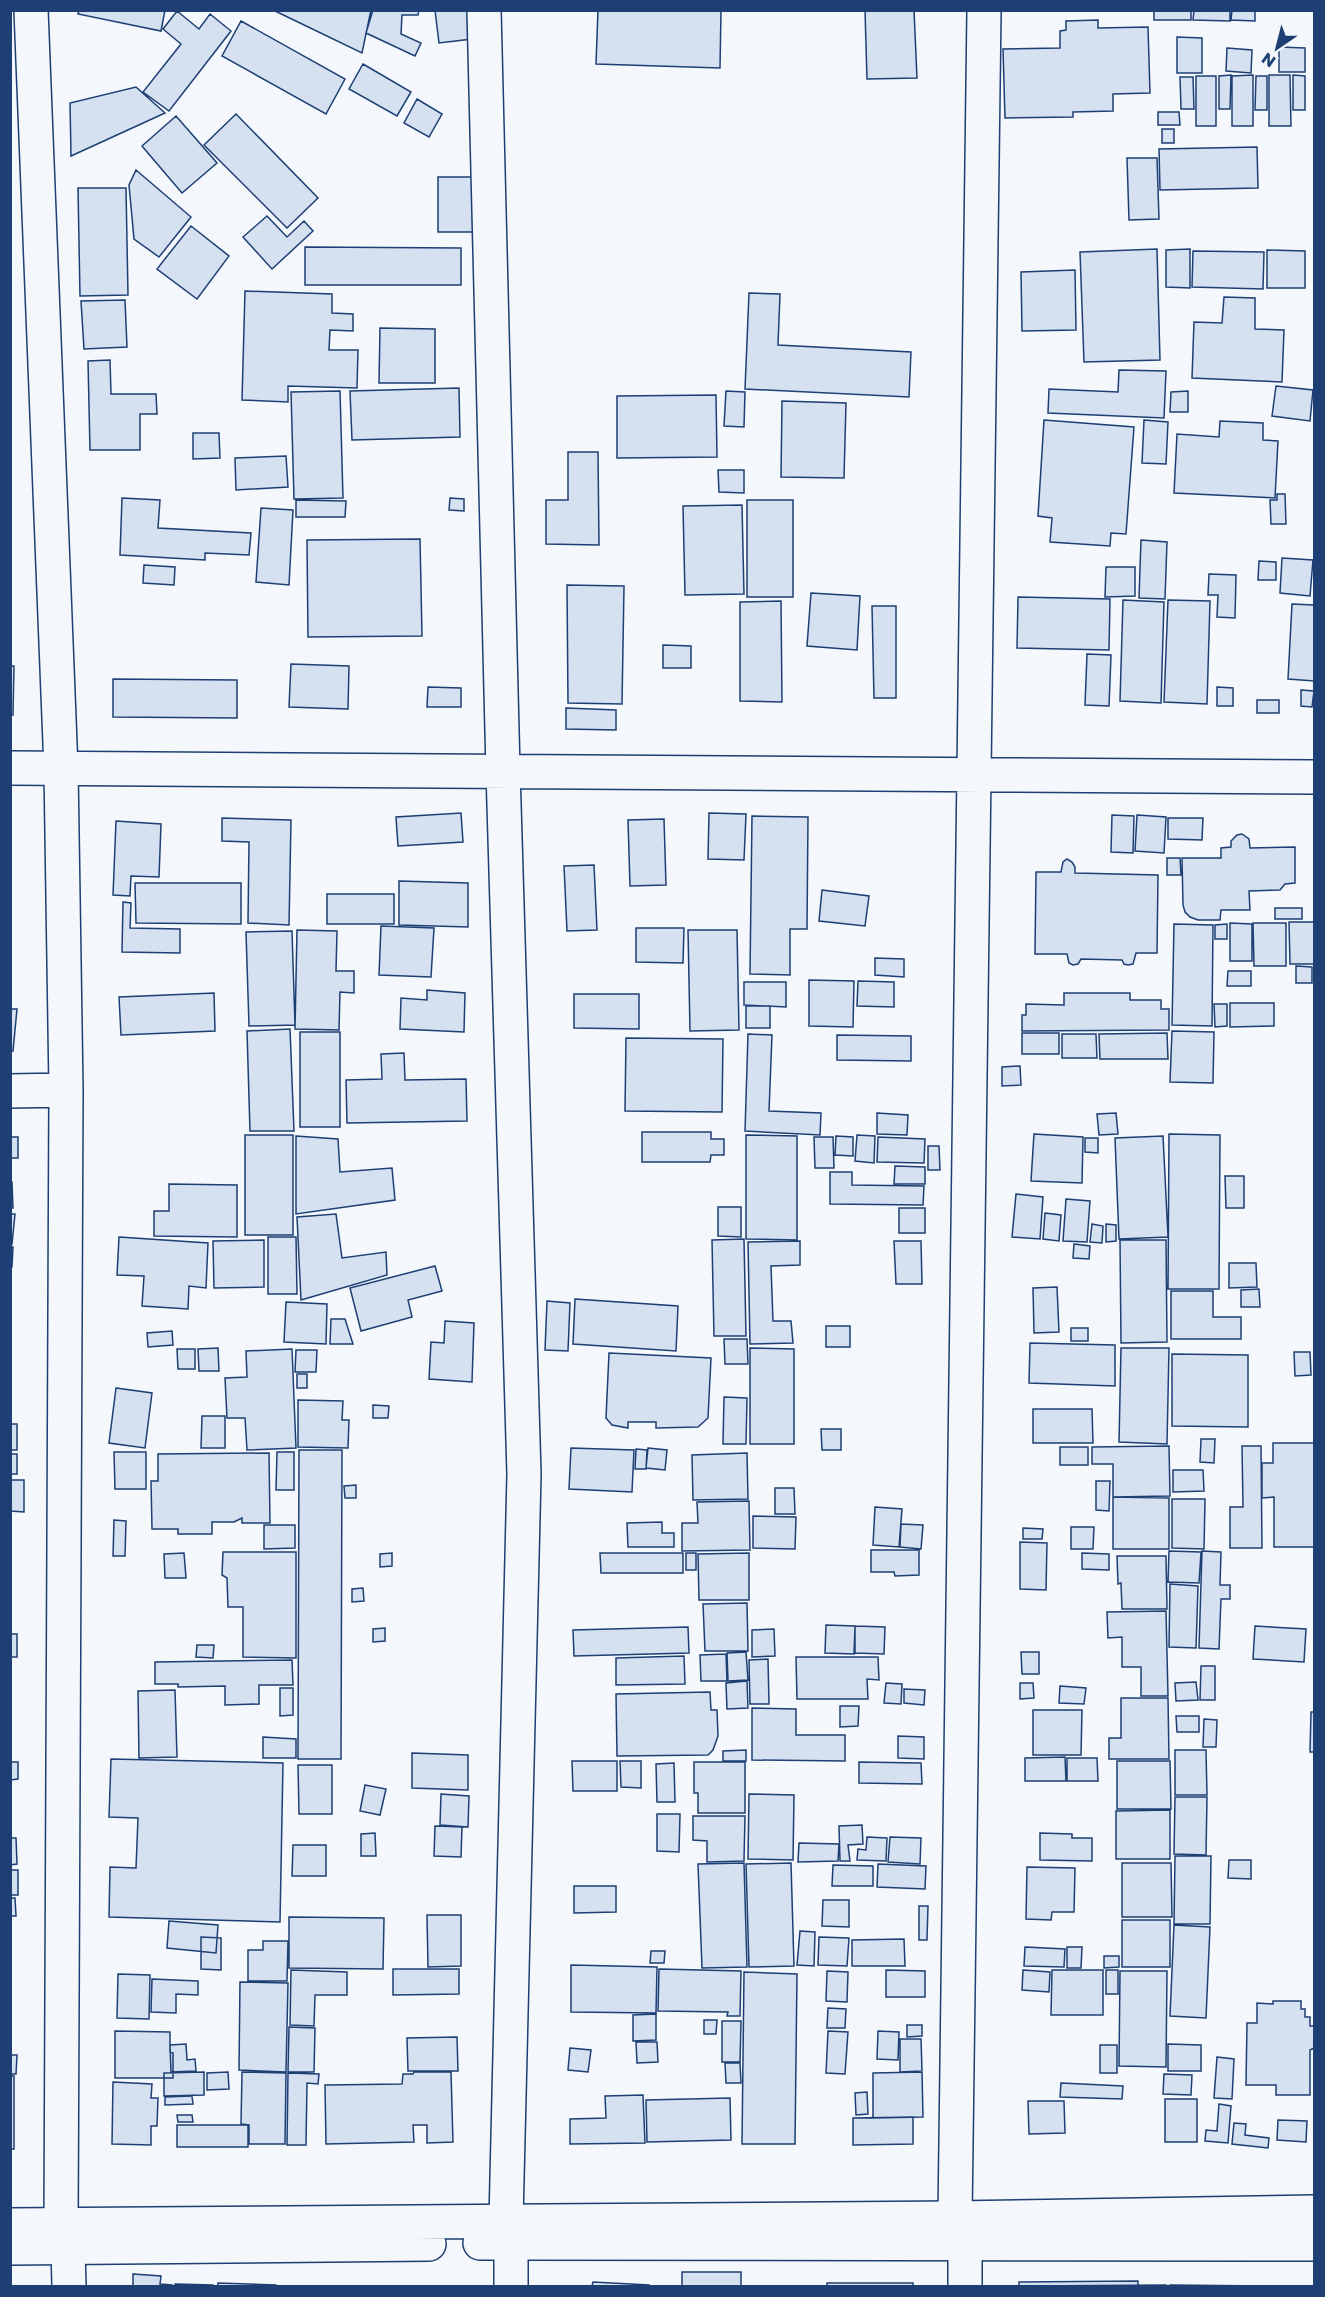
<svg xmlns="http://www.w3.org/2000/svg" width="1325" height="2297" font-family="Poppins,sans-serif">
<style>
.building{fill:#d5e0f0;stroke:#1d3f73;stroke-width:1.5}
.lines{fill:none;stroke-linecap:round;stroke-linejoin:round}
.street-casing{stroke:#1d3f73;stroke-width:36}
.secondary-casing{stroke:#1d3f73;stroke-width:36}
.street{stroke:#f4f7fb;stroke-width:33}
.secondary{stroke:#f4f7fb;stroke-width:33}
</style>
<rect width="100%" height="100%" fill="#f4f7fb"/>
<path class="building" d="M79,10h86l-4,21 -83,-17z
M273,10h98l-9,43z
M373,10h46l-1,5h-16l-1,19 20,9 -6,13 -49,-23z
M435,10h33l4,29 -33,4z
M598,10h123l-1,58 -124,-4z
M865,10h49l3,68 -50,1z
M1154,10h37v10h-37z
M1194,10h36v11l-37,-1z
M1232,10h23v11l-24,-1z
M177,11l22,18 11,-15 21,17 -62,80 -26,-19 38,-48 -18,-15z
M1098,20v8l50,-1 2,66 -37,1v17l-40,1v5l-68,1 -2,-69 57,-1v-17l6,-1v-9z
M241,21l104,58 -19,35 -104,-58z
M1177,37l25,1v35h-25z
M1279,47l26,1v24h-26z
M1227,48l25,2 -1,23 -25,-2z
M363,64l48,28 -14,24 -48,-27z
M1231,75l-1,34h-11v-33z
M1253,75v51h-21v-50z
M1269,75h21l1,51h-22z
M1293,75l12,1v34h-12z
M1196,76h20v50h-20z
M1256,76h11v34h-12z
M1180,77h13l1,32h-13z
M136,87l29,26 -94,43 -1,-53z
M417,99l25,15 -13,23 -25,-14z
M1158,112h21l1,13h-22z
M236,114l82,84 -31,30 -83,-83z
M176,116l41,47 -35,30 -40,-47z
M1162,129h12v14h-12z
M1257,147l1,41 -98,2 -1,-41z
M1127,158h30l2,61 -30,1z
M136,170l55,47 -32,40 -25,-18 -5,-54z
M438,177h40v55h-40z
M78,188h48l2,107 -48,1z
M267,216l20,21 17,-16 9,10 -41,38 -29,-32z
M191,226l38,30 -32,43 -40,-30z
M305,247l156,1v37h-156z
M1157,249l3,111 -76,2 -4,-110z
M1190,249v39l-24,-1v-37z
M1267,250l38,1v37h-38z
M1193,251l71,1 -1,37 -71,-2z
M1075,270l1,60 -54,1 -1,-59z
M245,291l87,3v19l21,1v17l-23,-1 -1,20h29l-1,38 -69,-2v16l-46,-2z
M749,293l31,1 -2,51 133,7 -2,45 -164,-8z
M1224,297l31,1v31l29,1 -2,52 -90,-4 2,-56 28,1z
M125,300l2,47 -43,2 -3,-48z
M380,328l55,1v54h-56z
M110,360l1,34h45l1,20h-17v36h-50l-2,-89z
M1119,370l47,1 -2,47 -116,-5 1,-24 69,3z
M1276,386l37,4 -3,31 -38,-5z
M459,388l1,49 -108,3 -2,-49z
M340,391l3,107 -49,1 -3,-107z
M726,391l19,1 -1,35 -20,-1z
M1188,391v21h-18l1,-20z
M716,395l1,62 -100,1v-62z
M782,401l64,2 -2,75 -63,-1z
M1044,420l90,7 -8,107 -15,-1 -1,13 -60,-4 2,-24 -14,-2z
M1144,420l24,2 -2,42 -24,-1z
M1220,421l43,2v17l15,1 -3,57 -101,-5 3,-59 42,3z
M193,433h26l1,25 -27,1z
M568,452h30l1,93 -53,-1v-44h22z
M286,456l2,31 -52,3 -1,-32z
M718,470h26v23l-25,-1z
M1277,494h8l1,30h-15l-1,-24h7z
M122,498l38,2 -2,28 93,5 -2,22 -44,-2v7l-85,-5z
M450,498l14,1v12l-15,-1z
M296,500l50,1 -1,16h-49z
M747,500h46v97h-46z
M742,505l2,89 -59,1 -2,-89z
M261,508l32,2 -4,75 -33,-3z
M420,539l2,97 -114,1 -1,-97z
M1141,540l26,2 -2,57 -26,-1z
M1282,558l31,2 -3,36 -30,-3z
M1259,561l17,1v18h-18z
M144,565l31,2 -1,18 -31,-2z
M1106,567h29v29l-30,1z
M1209,574l27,1 -1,43 -18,-1 1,-22h-10z
M567,585l57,1 -2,118 -54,-1z
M811,593l49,3 -3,54 -50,-4z
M1018,597l92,2 -1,51 -92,-2z
M1123,600l41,2 -3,101 -41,-2z
M1168,600l42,1 -3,103 -43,-2z
M781,601l1,101 -42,-1v-99z
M1292,604l22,1v76l-26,-2z
M872,606h24v92h-22z
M663,645l28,1v22h-28z
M1087,654l24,1 -2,51 -24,-1z
M291,664l58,2 -1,43 -59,-2z
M10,666h4l-1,49h-3z
M113,679l124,1v38l-124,-1z
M428,687l33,1v19h-34z
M1217,687l16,1v18h-16z
M1301,690l13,1 -2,16 -11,-1z
M1257,700h22v13h-22z
M566,708l50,2v20l-50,-1z
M461,813l2,29 -65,4 -2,-29z
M709,813l37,1 -2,46 -36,-1z
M1112,815l22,1 -1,37 -22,-1z
M1137,815l29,2 -2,36 -29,-2z
M752,816l56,1 -1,112h-17v46l-40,-1z
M222,818l69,2 -2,105 -41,-2 1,-81 -27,-1z
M1168,818h35l-1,22 -34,-1z
M664,819l2,66 -36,1 -2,-66z
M116,821l45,3 -2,53 -28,-1 -1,20 -17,-1z
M1242,834l7,5 1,9 45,-1v36l-10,1 -5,6 -31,1 1,19h-29l-1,10h-22l-8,-3 -5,-5 -2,-7 -1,-47h39v-10l10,-1v-6l6,-6z
M1167,858h13l1,17h-14z
M1067,859l5,3 3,5v6l83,2 -1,78h-21l-3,11 -5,1 -4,-1 -2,-4 -41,-1 -3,5 -5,1 -4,-2 -2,-9h-32l1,-82h25l2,-10z
M594,865l3,65 -30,1 -3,-65z
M399,881l69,2v44l-69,-2z
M135,883h106v41l-105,-1z
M822,890l47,6 -4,30 -46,-5z
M327,894h67v30h-67z
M123,902l8,1 -1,25 50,1v24l-58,-1z
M1275,908h27v11h-27z
M1289,922h25v42h-24z
M1230,923l22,1v37h-22z
M1253,923h33v43h-32z
M1174,924l39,1 -1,101 -40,-1z
M1227,924v15h-12v-14z
M381,926l53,2 -3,49 -52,-2z
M636,928h48l-1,35 -47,-1z
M297,930l40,1 -1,40h18v22l-14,-1 -1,38 -44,-1z
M688,930h49l2,100 -49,1z
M292,931l3,94 -46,1 -3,-94z
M875,958l29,1v18l-29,-2z
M1296,966l16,1v16h-16z
M1228,971h23v15h-24z
M809,980l45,1 -1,46 -44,-1z
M858,981l36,1v25l-37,-1z
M744,982h42v25l-42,-2z
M427,990l38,3 -1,39 -64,-3 1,-31 26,2z
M214,993l1,38 -94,4 -2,-38z
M1064,993h66v7h31v9h8v21l-147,1v-16h4v-11l38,1z
M574,994h65v35l-65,-1z
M1230,1003h44v23l-44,1z
M1214,1004h13v22l-12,1z
M746,1006h24v22h-24z
M10,1009h7l-4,42h-3z
M290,1029l4,102h-44l-3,-100z
M1172,1031l42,1 -1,51 -43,-1z
M300,1032h40v95h-40z
M1022,1033h37v21h-37z
M1167,1033l1,26h-68l-1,-25z
M748,1034l24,1 -3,76 52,2 -1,22 -75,-4z
M1062,1034h34l1,24h-35z
M837,1035l74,1v25l-74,-1z
M626,1038l97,1 -1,73 -97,-1z
M404,1053l1,27 61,-1 1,42 -120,2 -1,-43 36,-1 -1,-25z
M1020,1066l1,19 -19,1v-19z
M877,1113l31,2 -1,20 -30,-1z
M1116,1113l2,21 -19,1 -2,-21z
M642,1132h69v7h13v16h-13l-1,7h-68z
M1034,1134l49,3 -1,46 -51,-2z
M1169,1134l51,1 -1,154h-51z
M245,1135h48v100h-48z
M746,1135l51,1v104l-51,-1z
M857,1135l18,1 -1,27 -19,-2z
M296,1136l42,3 2,33 52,-4 3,32 -99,14z
M836,1136l17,1v19l-18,-1z
M1163,1136l5,101 -49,2 -4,-101z
M10,1137h8v21h-8z
M814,1137h19l1,31h-19z
M878,1137l47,2 -1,24 -47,-1z
M1085,1138h13v15l-13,-1z
M928,1146h11l1,24h-12z
M895,1166l30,1v17h-31z
M830,1172h22v13l72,1 -1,19 -93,-1z
M1225,1176h19v32h-18z
M10,1182h2l1,26h-3z
M169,1184l68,1v52l-83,-1v-25h15z
M1016,1194l27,3 -3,42 -28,-2z
M1066,1199l24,2 -3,41 -24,-1z
M718,1207h23v30l-23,-1z
M899,1208h26v25h-26z
M1045,1213l16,2 -2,26 -16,-2z
M10,1214h5l-3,30h-2z
M336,1214l6,44 44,-6 1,23 -86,25 -4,-83z
M1092,1224l11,2 -1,17 -12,-1z
M1106,1224l10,1v16l-10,1z
M119,1237l89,6 -2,45 -17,-2 -1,23 -46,-3 2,-30 -27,-1z
M268,1237h28l1,57h-29z
M744,1239l2,97h-32l-2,-96z
M264,1240v47l-50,1 -1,-47z
M1120,1240h46l1,102 -46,1z
M800,1241v24l-29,1 2,55h18l2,22 -43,1 -2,-102z
M894,1241h27l1,43h-26z
M1074,1244l16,2 -1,13 -16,-1z
M10,1247h3l-1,20h-2z
M1229,1263h27l1,24 -28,1z
M435,1266l7,25 -34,9 4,17 -51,14 -11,-43z
M1057,1287l2,45 -25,1 -1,-45z
M1259,1289l1,18h-19v-17z
M1171,1291h42v26h28v22h-70z
M575,1299l103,7 -2,45 -103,-7z
M547,1301l23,2 -2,48 -23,-1z
M286,1302l41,2 -1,40 -42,-2z
M331,1319h14l8,25h-23z
M445,1321l29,2 -2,59 -43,-3 2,-37 13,1z
M826,1326h24v21h-24z
M1071,1328h17v13h-17z
M172,1331l1,14 -25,2 -1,-14z
M724,1339h23l1,25h-23z
M1030,1343l85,2v41l-86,-3z
M218,1348l1,23h-20l-1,-22z
M750,1348l44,1v95h-44z
M1121,1348h48l-2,96 -48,-2z
M177,1349h18v20h-17z
M292,1349l4,99 -49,2 -2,-32h-18l-2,-40 22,-1 -1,-26z
M296,1350h21l-1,22h-21z
M1294,1352h16l1,23 -16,1z
M609,1353l102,5 -3,60 -10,9 -42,1v-6h-28v6l-16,-3 -6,-7z
M1172,1354l76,1v72l-76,-1z
M297,1374h10v14h-10z
M116,1388l36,5 -7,55 -36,-5z
M724,1397l23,1 -1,46h-23z
M298,1400l45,1 -1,19h7l-1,28 -50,-1z
M373,1405l16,1 -1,12h-15z
M1033,1409h59l1,34h-60z
M202,1416h23v32h-24z
M10,1424h7v26h-7z
M821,1429h20v21h-19z
M1201,1439h14l-1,24 -14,-1z
M1273,1443h41v104h-40v-50l-12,1v-35h11z
M1169,1446l1,50 -57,1v-33h-21v-17z
M1242,1446h19l1,102h-32v-41h13z
M1060,1447h28v18h-28z
M571,1448l63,2 -2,42 -63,-3z
M648,1448l19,2 -2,20 -19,-2z
M636,1449l11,1 -1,19h-11z
M299,1450h43l-1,309h-43z
M114,1452h32v37h-31z
M277,1452h17v38h-18z
M269,1453l1,70h-28v-5l-8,4h-22v12h-34v-5h-26l-1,-48h7v-27z
M747,1453l1,46 -55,1 -1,-45z
M10,1454h7v20h-7z
M1173,1470h30l1,21 -31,1z
M10,1480h14v32l-14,-1z
M1096,1481h14l-1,30 -13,-1z
M356,1485v13h-11l-1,-12z
M775,1488h19l1,26h-20z
M1113,1497l56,1v51h-56z
M1172,1499h33l-1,50 -32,-1z
M749,1501l1,49 -68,1v-28h16l-1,-21z
M875,1507l27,2 -3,38 -26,-2z
M753,1516l43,1 -1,32 -42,-1z
M114,1520l12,1 -1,35h-12z
M662,1522v11h12v14h-46l-1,-24z
M901,1524l22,1 -2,24 -21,-2z
M264,1525h31v23l-31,1z
M1071,1527h23l-1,22h-22z
M1023,1528l20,1 -1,10h-19z
M1020,1542l27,1 -1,47 -26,-1z
M871,1550h48v25l-24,1 -1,-4h-23z
M1169,1551l32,1 -2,31 -31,-1z
M1202,1551l19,1 -1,33h10v14h-9l-2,50 -20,-1z
M223,1552h73v106l-53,-1v-50h-15l-1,-29 -5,-3z
M184,1553l2,25h-21l-1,-24z
M392,1553v13l-12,1v-13z
M600,1553h83v20h-82z
M686,1553h10v17h-10z
M749,1553v47h-50l-1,-46z
M1082,1553l27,1v16l-27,-1z
M1117,1556h49l1,53h-45l-1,-26 -3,1z
M1170,1584l28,2 -2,62 -27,-1z
M363,1588l1,13 -12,1v-13z
M747,1603l1,48h-43l-2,-47z
M1166,1611l2,85h-27v-29h-19v-30l-14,1 -1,-26z
M826,1625l29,1 -1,28 -29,-1z
M855,1626l30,1 -1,27 -29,-1z
M1255,1626l51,3 -2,33 -51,-3z
M688,1627l1,26 -115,3 -1,-26z
M385,1628v13l-12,1v-13z
M774,1629l1,27 -23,1v-27z
M10,1634h7v23h-7z
M197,1645h17l-1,13 -17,-1z
M746,1652l2,28 -20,1 -1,-28z
M1021,1652h18v22h-17z
M726,1654l1,27h-26l-1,-26z
M684,1656l1,28 -69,1v-27z
M796,1657h82l1,23 -12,-1 1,20h-71z
M768,1659l1,45h-19l-1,-44z
M292,1660l1,25h-34v19l-34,1v-19l-47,1v-3h-23v-22z
M1201,1666h14v34h-15z
M747,1681l1,27 -21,1 -1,-26z
M1196,1682l2,18 -22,1 -1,-18z
M886,1683l16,1 -1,20 -17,-1z
M1020,1683h13l1,15 -14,1z
M1060,1686l26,2 -2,16 -25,-1z
M280,1688h13v27l-13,1z
M904,1689l21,1 -1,15 -20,-2z
M175,1690l2,67 -38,1 -1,-67z
M710,1692l1,18h6l1,26 -5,14 -5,5 -91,1 -1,-62z
M1121,1698h47l1,61h-60v-21h12z
M840,1706h19l-1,20 -18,1z
M752,1708l44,1v26h49v26l-93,-1z
M1033,1710h49l-1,45h-48z
M1311,1712h3v40h-4z
M1176,1716h23v16h-22z
M1204,1719l13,1 -1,27h-13z
M898,1736l26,1v22l-26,-1z
M263,1737l33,2v19h-33z
M746,1750v11h-23v-10z
M1175,1750h31l1,45h-32z
M412,1753l56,2v35l-56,-2z
M1065,1757l1,24h-41v-23z
M1067,1758h30l1,23h-31z
M111,1759l172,4 -3,159 -171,-5 1,-50 26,1 2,-50 -29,-1z
M572,1761h45v30h-44z
M620,1761h21v27l-20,-1z
M1117,1761h53l1,48h-54z
M10,1762h8v17l-8,1z
M694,1762h51v51h-47v-20h-4z
M859,1762l62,1 1,21 -63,-1z
M674,1763l1,39h-18l-1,-38z
M298,1765h34v49h-33z
M365,1785l21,4 -6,26 -20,-4z
M441,1794l28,2 -1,31 -28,-2z
M749,1794l45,1 -1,65 -45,-1z
M1175,1797h32l-1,58 -32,-1z
M1170,1810v49h-54v-48z
M657,1814h23l-1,38 -22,-1z
M693,1816h52l-1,45 -37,1v-21l-14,-1z
M862,1825l1,19 -15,1 2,16h-10l-1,-35z
M435,1826l27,1 -1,30 -27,-1z
M375,1833l1,23h-15v-22z
M1040,1833l32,1v4h20v23l-52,-1z
M867,1837l20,1 -1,23 -29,-1 1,-11 8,1z
M890,1837l31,1 -1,26 -32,-2z
M10,1838h6l1,26 -7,1z
M799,1843l40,1 -1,17 -40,1z
M293,1845h33v31h-34z
M1175,1856h36l-1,68h-36z
M1229,1860h22v19l-23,-1z
M744,1863l3,104 -45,1 -4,-104z
M791,1863l3,103 -45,1 -3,-103z
M1122,1863h49l1,54h-50z
M878,1864l48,2 -1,23 -48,-2z
M833,1865l40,1v20h-41z
M1027,1867l48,1 -1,44h-22l-1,8 -25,-1z
M10,1870h8v25h-8z
M574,1886h42v26l-42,1z
M10,1898h5l1,18h-6z
M823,1900h26v27l-27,-1z
M919,1906h9l-1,34h-8z
M427,1915h34v51l-33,1z
M289,1917l95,1 -1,51 -94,-1z
M1122,1920h48v47h-48z
M169,1921l49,4 -2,28 -49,-5z
M1174,1925l36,2 -4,91 -36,-2z
M800,1931l15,1 -1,34 -17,-1z
M201,1937l20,1v32l-20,-1z
M819,1937l30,1 -2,28 -29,-1z
M904,1939l1,27h-53v-26z
M263,1941h25l-1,40h-39v-31h15z
M1025,1947l40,2 -1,18 -40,-1z
M1067,1947h15l-1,21h-14z
M651,1951h14l-1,12h-14z
M1104,1956h15v11l-15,1z
M571,1965l86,2 -1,46 -85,-1z
M393,1969h66v25l-66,1z
M659,1969l82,2 -1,45h-13l1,-4 -70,-1z
M291,1970l56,2v23h-32l-1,31 -24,-1z
M886,1970l39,1v26h-39z
M1023,1970l27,2 -1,20 -27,-2z
M1052,1970h51v45h-52z
M1106,1970h12v24h-12z
M827,1971l21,1 -1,30 -21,-1z
M1120,1971h47l-1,96 -47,-1z
M744,1972l53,2 -2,170h-53z
M118,1974l32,1 -1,44 -32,-1z
M152,1979l46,2v14l-22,-1v19l-25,-1z
M240,1982l48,1 -2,89 -47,-2z
M1273,2001h28v8h4v8h5v9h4v22l-4,2v45h-34v-10h-30l1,-62h10v-20l16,1z
M828,2008l18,1 -1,19h-18z
M656,2014v26l-23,1v-26z
M704,2020h13l-1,14h-12z
M722,2021h19l-1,41h-18z
M907,2025h15v11l-15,1z
M289,2027l26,1 -1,44h-26z
M115,2031l55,1v20l3,1v25h-58z
M828,2031l20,1 -3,42 -19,-1z
M878,2031l21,1 -1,28 -21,-1z
M457,2037l1,34h-50l-1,-33z
M900,2039h21l1,32 -22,1z
M636,2042h21l1,20 -21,1z
M186,2044l1,16 8,-1 1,12 -25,1 -1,-27z
M1168,2044l33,1v26h-33z
M1100,2045h17v28h-17z
M570,2048l21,2 -3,22 -20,-2z
M10,2055h7l-1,19h-6z
M1217,2057l17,2 -2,40 -18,-1z
M725,2063h15l1,20h-15z
M204,2072v23l-40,1v-23z
M228,2072l1,17 -22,1v-17z
M242,2072l44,1 -1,71h-36v-19l-8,-1z
M414,2072h37l2,70 -26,1v-18h-14l1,17 -88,2 -1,-59 77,-1 1,-10h10z
M922,2072l1,45 -50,1v-45z
M288,2073l31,1 -1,10 -11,-1 -1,62h-19z
M1164,2074l28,1 -1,20 -28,-1z
M10,2076h4v73h-4z
M113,2082l39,2 -1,14h7l-1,28h-6v19l-39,-1z
M1061,2083l62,3 -1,13 -62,-2z
M867,2092l1,22 -12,1 -1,-22z
M643,2095l2,48 -75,1v-25l36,-1 -1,-22z
M192,2096l1,8 -28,1v-8z
M730,2098l1,42 -84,2 -1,-42z
M1165,2099h32v43h-32z
M1028,2101h36l1,32 -36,1z
M1219,2104l12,2 -3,37 -23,-2 1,-11 11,1z
M177,2115h15l1,7h-15z
M913,2117v27l-60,1v-27z
M1278,2120l29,1 -1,21 -29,-2z
M1234,2123l12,1 -1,11 24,3 -1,10 -36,-4z
M177,2125h71v22h-71z
M682,2272h59v14h17h-76z
M133,2274l28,2 -1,8 12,1v1h-39z
M1138,2281v5h-119v-4z
M593,2282l56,3v1h-57z
M218,2283l58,2v1h-58z
M827,2283h86v3h-86z
M175,2284l38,1v1h-38z
M1166,2285v1h-139z
M1170,2285l97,1h-97z"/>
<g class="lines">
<defs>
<path id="street" d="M31,10l30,759 5,321 -5,1135
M484,10l19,761 21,703 -18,746
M10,768l1304,9
M10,1091l56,-1
M955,2218l29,-2208
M68,2248l1,38
M511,2286v-43
M965,2286v-41"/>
<path id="secondary" d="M10,2225l945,-7 359,-6
M480,2243l834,1
M10,2248l419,-4"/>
</defs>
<use href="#street" class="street-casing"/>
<use href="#secondary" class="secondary-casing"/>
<use href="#street" class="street"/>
<use href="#secondary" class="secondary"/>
</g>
<rect width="1325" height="2297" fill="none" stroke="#1d3f73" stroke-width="24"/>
<g transform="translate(1277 48) rotate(215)" stroke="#f4f7fb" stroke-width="4.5" paint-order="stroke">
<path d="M0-4.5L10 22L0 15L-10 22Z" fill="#1d3f73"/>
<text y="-9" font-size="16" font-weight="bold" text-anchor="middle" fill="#1d3f73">N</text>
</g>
</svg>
